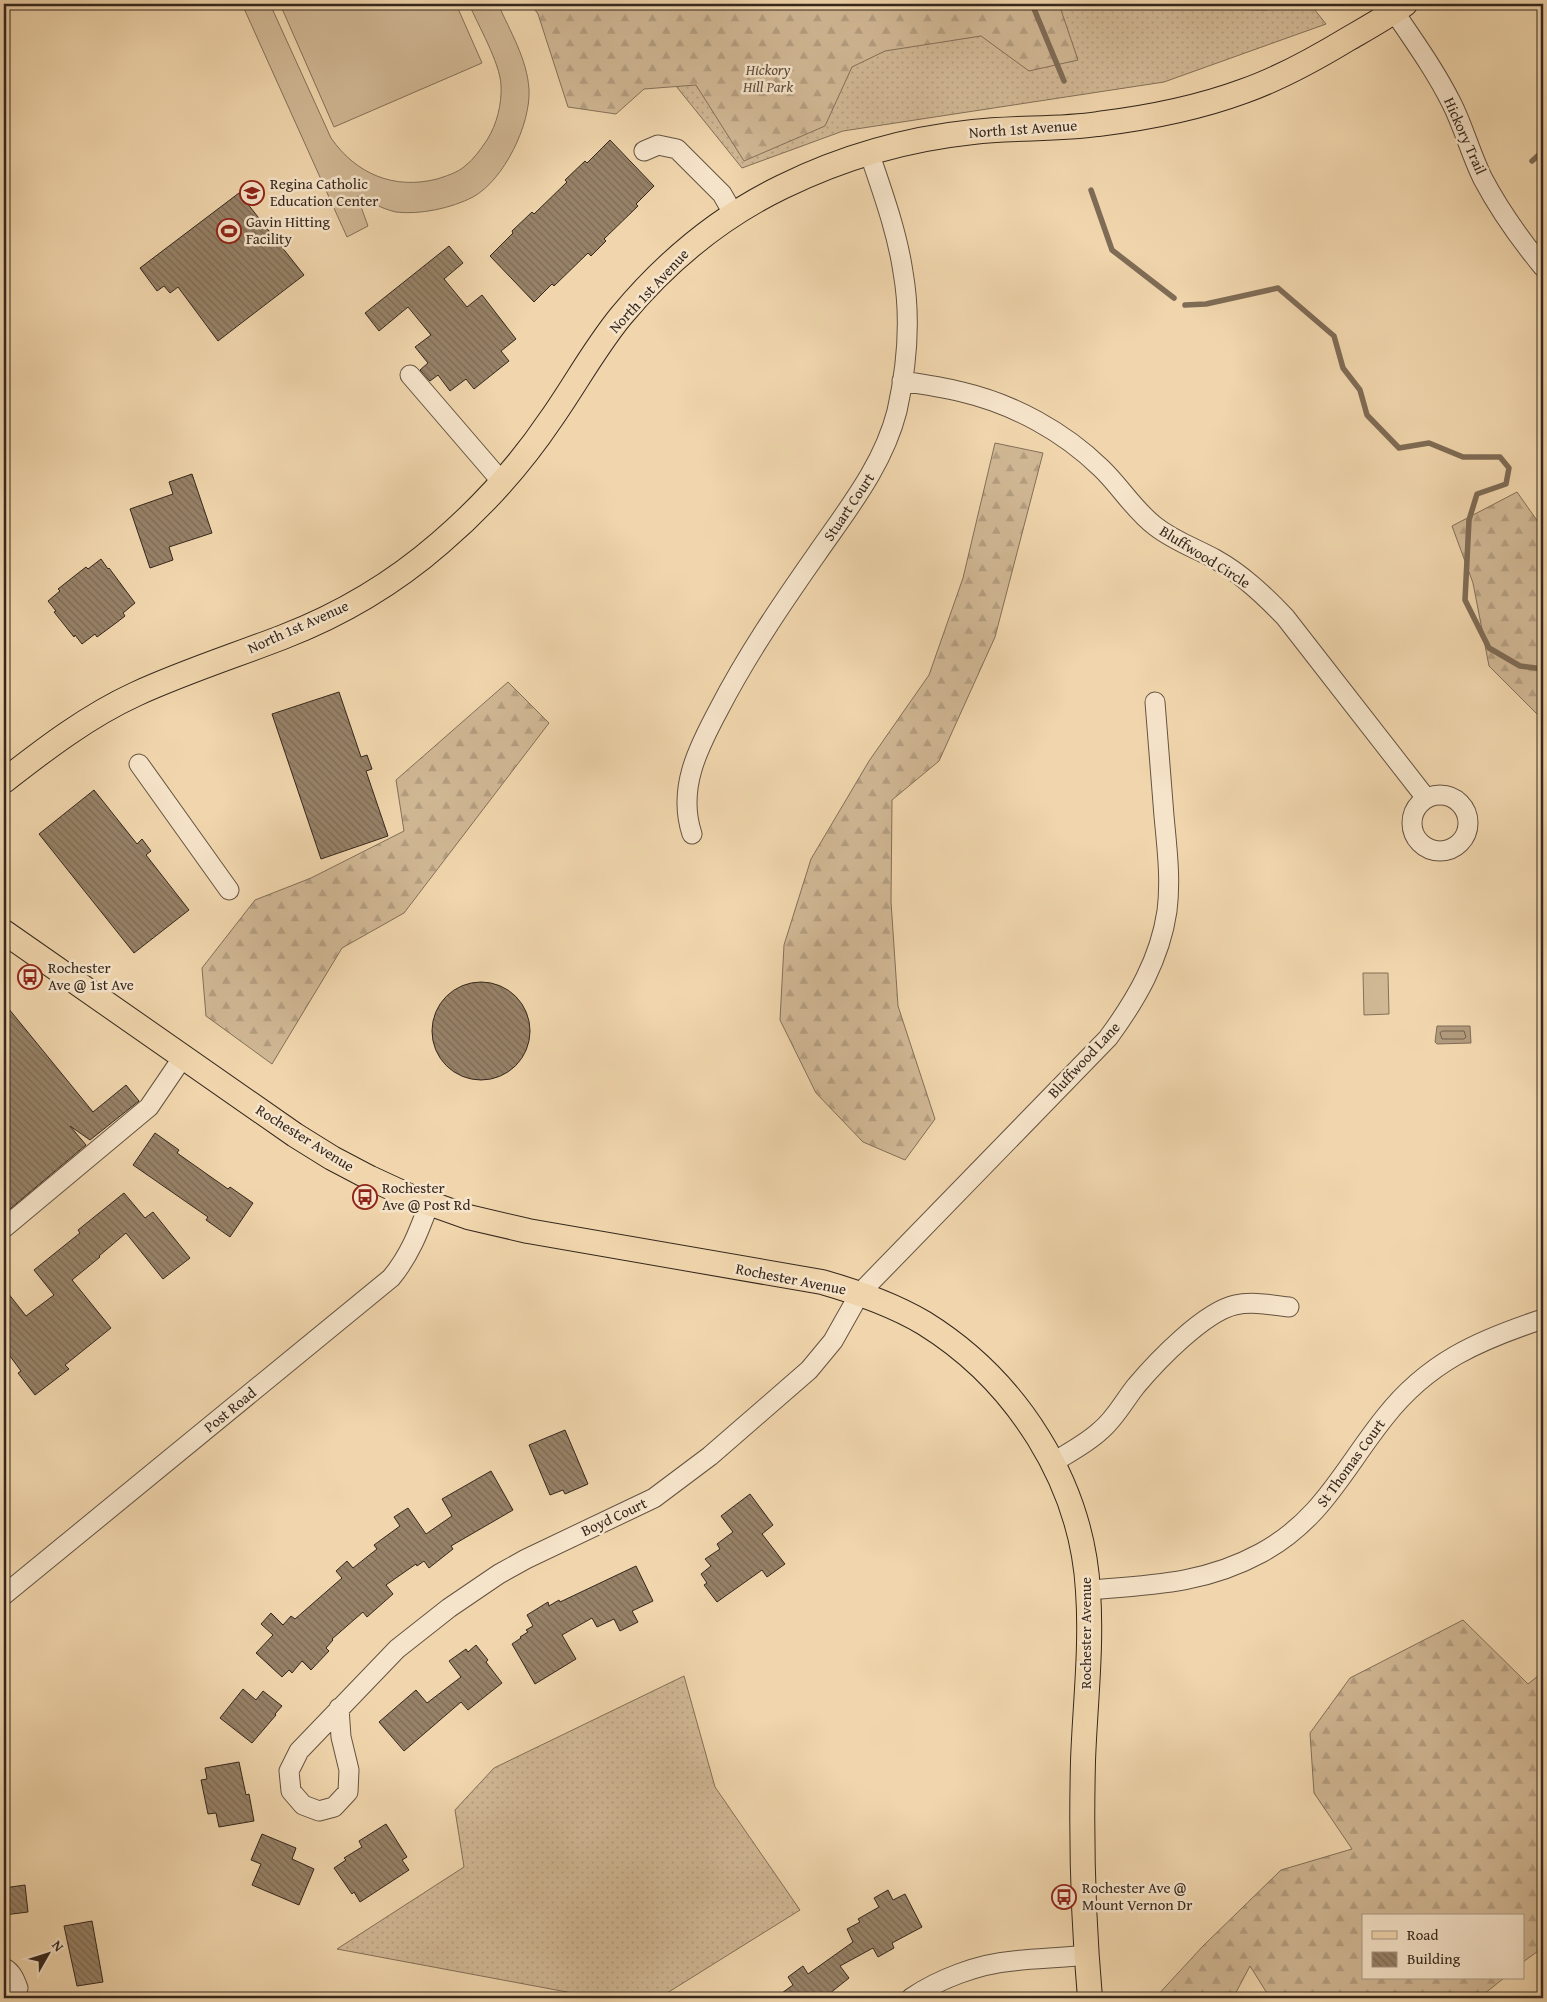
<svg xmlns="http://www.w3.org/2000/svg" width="1547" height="2002" font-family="'Gentium Book Plus',serif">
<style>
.grass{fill:url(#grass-dots);stroke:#837059}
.forest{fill:url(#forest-firs);stroke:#837059}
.pitch{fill:#d1b895;stroke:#837059}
.water{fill:#b19a7c;stroke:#7f6c56}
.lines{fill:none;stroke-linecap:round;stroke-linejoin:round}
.shore{stroke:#73604c;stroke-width:1}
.stream{stroke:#7f6c56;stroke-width:5.5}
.building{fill:url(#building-back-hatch);stroke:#35271d}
.minor-casing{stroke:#645341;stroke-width:21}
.major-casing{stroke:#35271d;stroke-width:26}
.minor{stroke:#f6e4ca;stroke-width:19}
.major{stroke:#f1d6ad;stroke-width:24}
.labels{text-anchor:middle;stroke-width:5;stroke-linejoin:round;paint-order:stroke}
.park-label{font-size:15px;font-style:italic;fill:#5c4b3b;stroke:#f6e4ca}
.street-label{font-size:15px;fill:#35271d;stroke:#f6e4ca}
.poi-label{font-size:15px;fill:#35271d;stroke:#f6e4ca;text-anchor:start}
</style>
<defs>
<pattern id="grass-dots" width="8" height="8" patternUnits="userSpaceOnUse" patternTransform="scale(1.25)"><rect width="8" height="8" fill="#d1b895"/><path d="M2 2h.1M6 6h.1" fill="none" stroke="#b49e80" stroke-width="1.8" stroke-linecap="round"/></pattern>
<pattern id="forest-firs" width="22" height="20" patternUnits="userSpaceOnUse" patternTransform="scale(1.25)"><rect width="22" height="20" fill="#d1b895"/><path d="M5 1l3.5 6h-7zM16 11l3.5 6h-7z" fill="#b49e80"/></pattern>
<pattern id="building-back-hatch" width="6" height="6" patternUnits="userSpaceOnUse" patternTransform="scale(1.25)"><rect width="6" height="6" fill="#978268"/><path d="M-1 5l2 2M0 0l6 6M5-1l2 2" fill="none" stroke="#7c6a55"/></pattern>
</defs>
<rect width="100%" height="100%" fill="#f1d6ad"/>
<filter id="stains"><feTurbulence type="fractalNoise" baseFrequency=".004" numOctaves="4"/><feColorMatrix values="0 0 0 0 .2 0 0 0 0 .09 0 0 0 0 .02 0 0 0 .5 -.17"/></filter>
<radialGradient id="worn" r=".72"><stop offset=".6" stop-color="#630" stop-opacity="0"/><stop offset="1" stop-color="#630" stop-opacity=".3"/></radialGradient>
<path class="grass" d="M610,4h700l16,20 -162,58 -321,49 -101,37z
M684,1676l31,111 85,123 -141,88h-60l-262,-49 127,-82 -9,-57 39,-42z"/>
<path class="forest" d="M531,4h528l19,56 -49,11 -48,-35 -96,15 -33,16 -27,59 -81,35 -48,-76 -52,4 -28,25 -48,-7 -30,-93z
M1206,4h65l-4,6 -50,-1z
M995,443l48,10 -48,184 -56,124 -47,39 -1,102 7,104 37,113 -30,41 -42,-18 -47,-49 -36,-73 4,-75 27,-86 58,-98 60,-86 34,-97z
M1517,492l26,37v191l-54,-54 -16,-83 -21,-57z
M508,682l41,41 -145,190 -62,35 -70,116 -66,-48 -4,-48 53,-68 56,-22 93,-47 -8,-51z
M1463,1620l65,64 15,-12v280l-5,-1 -15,11v-46h-160v62h141l-25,20h-209l-20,-32 -17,32h-78l48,-52 78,-76 71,-21 -38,-56 -4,-60 40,-55z"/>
<path class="pitch" d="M242,4h28l61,134c25,36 63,52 106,41 9,-3 20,-6 28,-13 9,-7 15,-16 22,-26 10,-16 15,-36 14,-55 -1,-22 -23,-60 -32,-81h29c12,27 29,55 31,85 2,35 -25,91 -56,108 -21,11 -53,18 -77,15 -14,-3 -27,-11 -39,-16l11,30 -21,11z
M280,4h176l26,59 -148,64z
M1363,973h25l1,41 -25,1z"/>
<path class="water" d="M1437,1026h33l1,17 -34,1 -2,-2z"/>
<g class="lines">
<path class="shore" d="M1443,1031h21l2,6 -2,2h-22l-2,-6z"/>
<path class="stream" d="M1032,4l32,77
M1532,161l11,-10
M1091,190l21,60 62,48
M1185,305l21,-1 72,-16 56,48 9,32 17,22 7,25 32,33 30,-5 34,14h37l9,11 -3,16 -29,10 -8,26 -4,80 24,48 31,18 23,3"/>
</g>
<path class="building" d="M610,140l44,46 -18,18 2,2 -34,33 2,2 -15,15 -3,-3 -34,33 -2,-2 -18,18 -44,-46 23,-23 -1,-2 20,-19 2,2 33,-32 -2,-2 20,-19 2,2z
M239,193l65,82 -86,66 -40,-54 -8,6 -6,-7 -7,5 -17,-23z
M449,246l14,17 -19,16 23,28 15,-12 34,44 -15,12 8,10 -35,28 -8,-10 -16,12 -12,-16 -8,6 -10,-11 8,-7 -13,-16 16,-12 -23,-28 -29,24 -14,-18z
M192,474l20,59 -43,14 4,13 -23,8 -20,-59 43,-15 -4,-12z
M101,559l7,10 1,-1 26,35 -12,10 2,3 -9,7 -19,14 -2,-3 -13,10 -7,-9 -1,2 -20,-25 2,-1 -8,-10 12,-10 -2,-2 19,-15 9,-7 2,2z
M339,692l22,65 6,-2 5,14 -6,2 22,65 -67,23 -49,-145z
M94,790l43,54 5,-5 9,12 -5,4 43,55 -55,43 -95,-119z
M432 1031a49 49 0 1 1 98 0a49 49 0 1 1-98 0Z
M4,1003l89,109 33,-27 13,16 -49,39 -20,-14 16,19 -82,69z
M155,1133l24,17 -2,3 51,36 2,-2 23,16 -23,34 -24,-17 2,-3 -75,-52z
M124,1193l21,25 8,-6 37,46 -27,21 -37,-46 -27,23 1,1 -28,23 39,48 -46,37 4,4 -34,26 -17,-22 3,-2 -17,-23v-60l22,28 28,-21 -20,-25 46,-37 -2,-3z
M565,1430l23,54 -23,10 -2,-4 -13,5 -21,-50z
M491,1471l22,39 -62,36 2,3 -24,19 -5,-7 -7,5 -1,-2 -30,21 7,9 -26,23 -4,-5 -31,27 1,1 -7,8 3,3 -18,19 -9,-9 -10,12 -3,-3 -7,7 -26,-24 17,-18 -12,-11 10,-11 12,12 8,-9 4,3 47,-41 -6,-7 11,-10 6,7 24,-19 -3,-4 26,-19 -6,-9 14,-9 18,26 26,-18 -10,-17z
M750,1494l23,31 -11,9 23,30 -18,13 -5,-7 -45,32 -13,-17 3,-2 -6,-9 10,-8 -6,-7 15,-10 -3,-5 16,-12 -12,-16z
M636,1566l17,35 -21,10 6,11 -18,9 -6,-12 -17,8 -5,-9 -30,17 14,24 -41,25 -23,-40 9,-6 -1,-1 8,-5 -2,-2 7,-4 -6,-11 21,-13 1,4 10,-6 1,2z
M476,1645l12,15 -2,2 16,21 -34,27 -7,-8 -57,49 -25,-29 37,-32 11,13 34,-26 -12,-16 17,-12 2,3z
M243,1689l13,11 7,-9 19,15 -7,8 1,1 -24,28 -32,-25z
M239,1762l7,33 3,-1 5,27 -35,6 -3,-14 -8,1 -7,-34 6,-1 -2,-11z
M386,1824l21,33 -5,3 7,10 -49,32 -6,-10 -2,2 -18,-26 12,-8 -2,-2 18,-11 -3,-6z
M262,1834l34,14 -4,11 22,10 -15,36 -47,-20 9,-21 -10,-4z
M25,1885l3,27 -24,3v-27z
M888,1890l5,10 12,-6 17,33 -30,16 2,5 -16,9 -5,-9 -33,18 9,12 -25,20h-49l18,-13 -5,-8 15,-11 5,8 45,-32 -6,-13 13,-7 -2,-3 21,-12 -5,-9z
M92,1921l11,61 -26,4 -13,-60z"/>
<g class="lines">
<defs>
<path id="minor" d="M1389,4c22,33 45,64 63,100 12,24 19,51 31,75 17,32 37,60 60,88
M644,151l14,-6 19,4 45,45 12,21
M410,375l92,107
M902,381c20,3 40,6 60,11 51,12 101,39 139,76 19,18 33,42 54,58 19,15 40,22 60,33 27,15 49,36 70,58l141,181
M139,764l90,126
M1412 823a28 28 0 1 1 56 0a28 28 0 1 1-56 0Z
M692,834c-15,-45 6,-86 27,-125 28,-54 62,-104 97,-154 31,-45 67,-89 81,-144 10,-45 14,-94 6,-139 -6,-41 -21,-81 -34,-120
M4,1228l145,-121 34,-50
M1052,1463c16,-10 34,-19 48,-32 15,-12 24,-30 36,-45 21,-25 68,-74 99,-81 17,-4 37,0 54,2
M1088,1590c63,-5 116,-6 173,-37 61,-33 83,-85 124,-136 43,-55 94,-77 158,-98
M4,1595l387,-317c19,-23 28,-47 38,-74
M339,1708l2,29 8,33 -1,22 -14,15 -15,4 -16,-6 -12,-14 -2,-20 10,-20 98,-102 52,-41 50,-34 27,-15 128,-61 56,-42 99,-86 24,-29 27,-48 248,-255c28,-38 52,-79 59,-127 4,-31 0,-63 -3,-95 -3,-38 -6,-76 -9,-114
M4,1968c8,4 11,12 14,20l-6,10
M911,1998c28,-19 67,-34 102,-37 24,-3 49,-3 73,-6"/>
<path id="major" d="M4,781c41,-32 84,-65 132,-87 48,-22 98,-38 147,-57 57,-22 111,-54 157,-94 42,-36 80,-78 111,-124 24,-34 43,-70 70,-103 44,-53 99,-99 161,-129 61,-30 124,-48 191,-55 42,-5 84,-2 125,-8 49,-6 100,-16 146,-33 37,-13 71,-32 104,-52 19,-11 39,-22 57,-35
M4,932l291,203 37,23 38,20 39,18 59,21 60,14 294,51c35,10 70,22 102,41 92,57 158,159 164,268 4,56 -3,114 -5,170 -2,79 0,158 7,237"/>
</defs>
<use href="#minor" class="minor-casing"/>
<use href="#major" class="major-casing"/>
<use href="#minor" class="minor"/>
<use href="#major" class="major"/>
</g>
<defs>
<symbol id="school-ring" viewBox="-11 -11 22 22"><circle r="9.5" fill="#f6e4ca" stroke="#8f2418" stroke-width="1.5"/><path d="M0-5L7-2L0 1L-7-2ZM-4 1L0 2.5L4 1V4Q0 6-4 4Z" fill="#8f2418"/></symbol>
<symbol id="stadium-ring" viewBox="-11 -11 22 22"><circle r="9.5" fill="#f6e4ca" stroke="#8f2418" stroke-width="1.5"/><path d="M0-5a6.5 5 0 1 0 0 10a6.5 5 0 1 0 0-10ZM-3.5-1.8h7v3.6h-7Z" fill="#8f2418"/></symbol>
<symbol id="bus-ring" viewBox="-11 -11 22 22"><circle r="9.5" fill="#f6e4ca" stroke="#8f2418" stroke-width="1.5"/><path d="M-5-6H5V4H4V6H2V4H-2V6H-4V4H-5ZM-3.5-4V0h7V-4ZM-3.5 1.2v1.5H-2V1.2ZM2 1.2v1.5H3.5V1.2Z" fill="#8f2418"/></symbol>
</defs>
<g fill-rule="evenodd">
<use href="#school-ring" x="238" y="179" width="28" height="28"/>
<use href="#stadium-ring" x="215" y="217" width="28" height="28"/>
<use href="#bus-ring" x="16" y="963" width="28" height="28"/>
<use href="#bus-ring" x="351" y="1183" width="28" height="28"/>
<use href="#bus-ring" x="1050" y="1883" width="28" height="28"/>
</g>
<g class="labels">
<g class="park-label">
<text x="768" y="75">Hickory<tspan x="768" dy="17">Hill Park</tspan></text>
</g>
<g class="street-label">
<text transform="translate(1023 129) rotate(-4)" y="5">North 1st Avenue</text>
<text transform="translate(1465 136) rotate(66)" y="5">Hickory Trail</text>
<text transform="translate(649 291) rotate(-47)" y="5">North 1st Avenue</text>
<text transform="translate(849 507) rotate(-56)" y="5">Stuart Court</text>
<text transform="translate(1205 557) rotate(32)" y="5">Bluffwood Circle</text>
<text transform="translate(298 627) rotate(-24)" y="5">North 1st Avenue</text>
<text transform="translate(1084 1060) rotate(-47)" y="5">Bluffwood Lane</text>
<text transform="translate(305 1138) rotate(32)" y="5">Rochester Avenue</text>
<text transform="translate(791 1279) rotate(11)" y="5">Rochester Avenue</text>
<text transform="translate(230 1410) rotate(-39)" y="5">Post Road</text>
<text transform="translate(1351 1463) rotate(-54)" y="5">St Thomas Court</text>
<text transform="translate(614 1517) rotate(-25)" y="5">Boyd Court</text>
<text transform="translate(1086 1633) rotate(-90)" y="5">Rochester Avenue</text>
</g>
<g class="poi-label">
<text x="270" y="189">Regina Catholic<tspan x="270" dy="17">Education Center</tspan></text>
<text x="246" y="227">Gavin Hitting<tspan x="246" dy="17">Facility</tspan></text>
<text x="48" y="973">Rochester<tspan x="48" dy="17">Ave @ 1st Ave</tspan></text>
<text x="382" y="1193">Rochester<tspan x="382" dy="17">Ave @ Post Rd</tspan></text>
<text x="1082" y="1893">Rochester Ave @<tspan x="1082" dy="17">Mount Vernon Dr</tspan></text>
</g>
</g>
<rect width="1547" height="2002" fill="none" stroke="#f1d6ad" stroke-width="20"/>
<rect x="5" y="5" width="1537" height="1992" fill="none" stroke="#35271d" stroke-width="2.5"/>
<rect x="10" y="10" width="1527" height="1982" fill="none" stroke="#35271d"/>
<rect x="1362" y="1914" width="162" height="65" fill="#f6e4ca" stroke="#a99885"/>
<rect x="1372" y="1931" width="25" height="8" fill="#f1d6ad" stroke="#a99885"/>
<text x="1407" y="1940" font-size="15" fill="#35271d">Road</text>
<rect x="1372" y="1952" width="25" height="15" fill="url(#building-back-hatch)" stroke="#a99885"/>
<text x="1407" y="1964" font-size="15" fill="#35271d">Building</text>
<g transform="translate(48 1954) rotate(51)" stroke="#f6e4ca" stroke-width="4" paint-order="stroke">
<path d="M0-4L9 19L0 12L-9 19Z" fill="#35271d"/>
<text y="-8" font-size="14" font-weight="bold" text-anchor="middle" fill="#35271d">N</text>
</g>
<rect width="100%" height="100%" filter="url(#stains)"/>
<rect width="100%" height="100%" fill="url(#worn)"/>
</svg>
